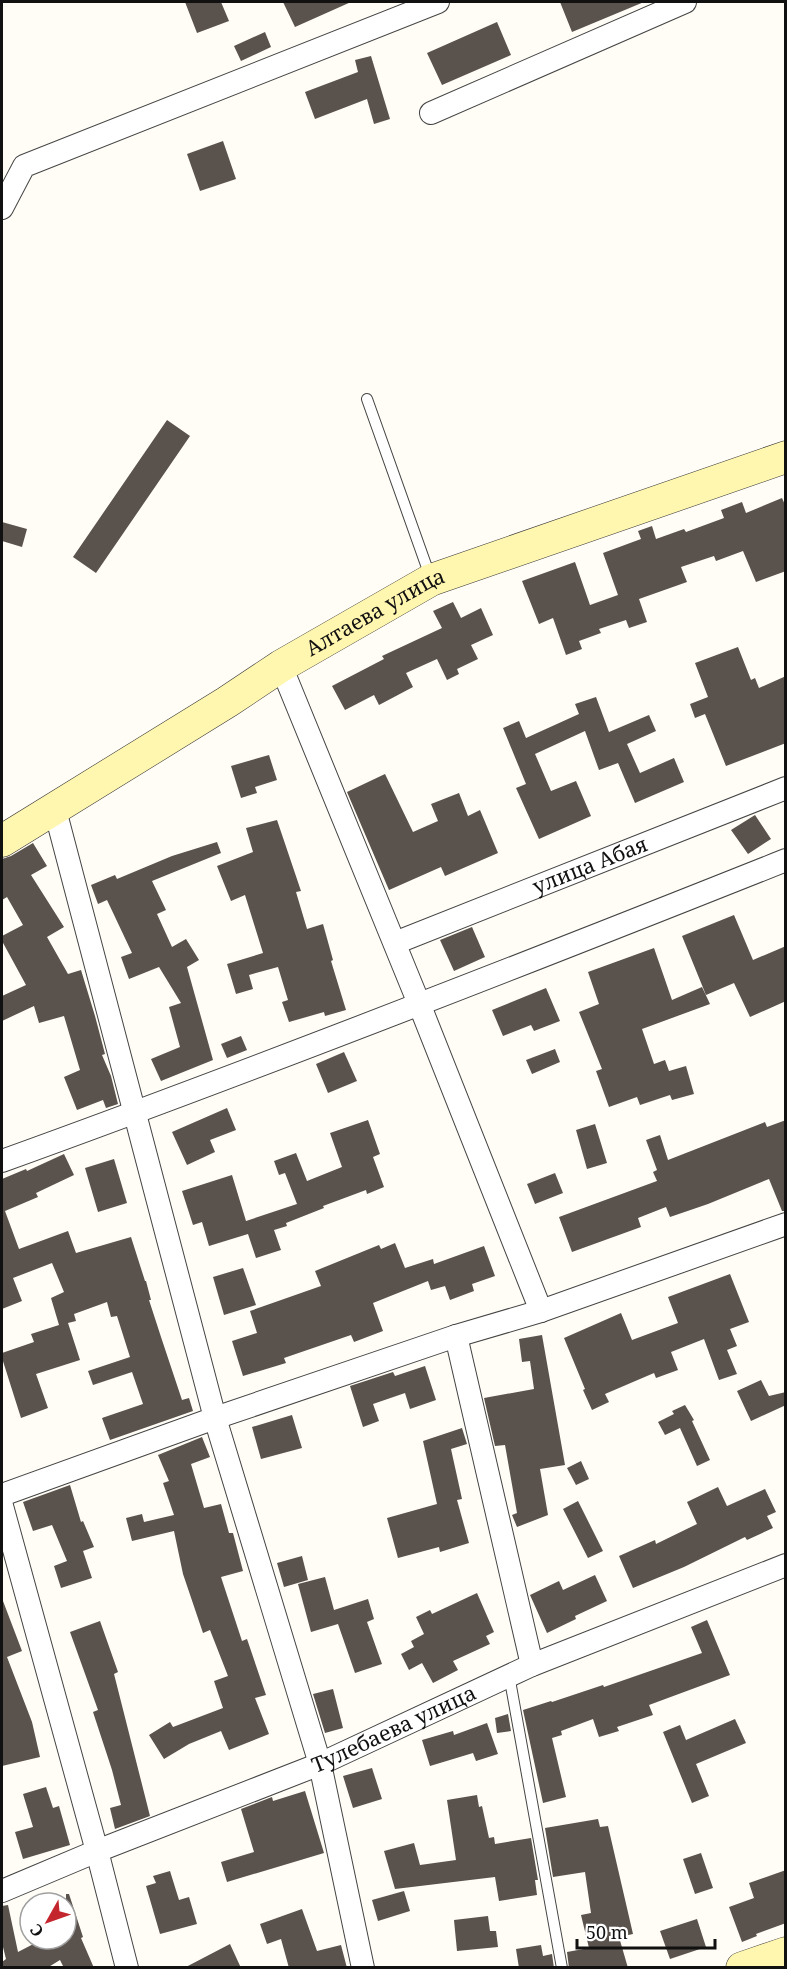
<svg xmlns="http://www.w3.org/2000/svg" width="787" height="1969" font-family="'Noto Serif',serif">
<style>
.building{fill:#5a524d}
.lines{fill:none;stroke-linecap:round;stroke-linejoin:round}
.lane-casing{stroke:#444;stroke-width:12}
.street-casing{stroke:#444;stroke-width:24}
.secondary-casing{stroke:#333;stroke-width:33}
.lane{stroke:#fff;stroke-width:10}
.street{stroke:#fff;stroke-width:22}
.secondary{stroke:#fff6b0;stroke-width:32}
.labels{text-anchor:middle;stroke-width:6;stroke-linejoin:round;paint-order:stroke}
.street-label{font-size:21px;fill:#111;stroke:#fff}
</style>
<rect width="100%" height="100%" fill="#fffdf5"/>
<path class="building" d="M185,2h36l8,19 -32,12z
M283,2h68l-56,25z
M560,2h84l-72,30z
M497,22l14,33 -69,30 -15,-32z
M265,32l6,15 -30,14 -7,-15z
M371,56l19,63 -16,5 -7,-25 -52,20 -10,-27 53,-20 -3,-12z
M223,141l13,38 -36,12 -13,-37z
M167,420l23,16 -94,137 -23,-16z
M782,498l4,9v64l-30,11 -13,-31 -27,10 -2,-5 -33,11 6,15 -48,17 8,23 -18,6 -3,-8 -27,9 2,4 -22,8 3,8 -16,6 -13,-37 -14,6 -17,-43 53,-19 15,43 28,-10 -15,-42 38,-14 -3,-8 14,-5 4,13 28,-10 2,3 38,-14 -3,-8 21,-8 4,11z
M2,522l25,7 -5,18 -20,-6z
M453,602l8,16 20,-10 12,27 -22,10 7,14 -21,10 2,5 -12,6 -10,-21 -31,14 7,14 -34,18 -5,-10 -29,15 -13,-24 52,-27 -2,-3 60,-28 -9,-17z
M738,647l13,33 4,-2 4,10 27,-12v67l-60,23 -21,-52 -10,4 -5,-14 18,-7 -13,-34z
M596,697l13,35 40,-17 7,16 -29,13 13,29 34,-15 10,24 -49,21 -17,-40 -19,7 -14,-39 -50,23 16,37 25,-10 15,35 -52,23 -23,-51 10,-4 -23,-56 16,-7 7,17 53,-24 -4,-10z
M269,755l8,25 -22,7 2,6 -16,5 -10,-32z
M385,774l28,58 25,-11 -7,-17 28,-11 9,23 12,-6 18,43 -53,23 -4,-9 -52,23 -42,-98z
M755,815l16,24 -23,15 -17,-24z
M277,820l24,71 -5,1 11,37 16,-5 10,36 -2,1 15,49 -21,6 -1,-4 -35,10 -7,-20 6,-2 -10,-33 -29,8 4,14 -17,5 -9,-30 36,-11 -18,-58 -14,6 -14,-35 36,-14 -7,-24z
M217,842l4,11 -69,28 14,29 -9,4 15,33 14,-8 13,21 -12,7 26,93 -52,21 -10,-22 29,-12 -11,-40 12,-4 -22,-36 -30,12 -8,-22 11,-4 -25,-53 -9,4 -7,-19 24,-10 2,4 55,-23z
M33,843l14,23 -16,9 33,52 -17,10 21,37 13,-4 14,46 10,38 -3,1 9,21 7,28 -12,4 -3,-8 -26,10 -13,-33 16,-7 -16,-54 -25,7 -5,-17 -32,15v-25l24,-11 -24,-44v-5l21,-11 -16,-28 -5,3v-41l9,-3z
M734,915l19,45 33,-14v55l-36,16 -16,-34 -28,12 -24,-59z
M472,927l13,30 -31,14 -14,-31z
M654,948l18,52 30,-13 8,17 -68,25 12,35 11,-4 4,11 17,-5 8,28 -22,6 -2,-5 -30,10 -3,-8 -28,10 -13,-36 6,-2 -23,-57 20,-8 -11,-32z
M546,988l14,33 -26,10 -3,-6 -28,11 -11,-26z
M241,1036l6,14 -20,8 -6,-14z
M555,1049l5,13 -28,12 -6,-14z
M344,1052l13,29 -29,12 -12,-29z
M227,1108l9,22 -26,10 5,12 -28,13 -15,-33z
M368,1120l12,34 -7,3 11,30 -17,7 -1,-4 -43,16 1,2 -38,15 1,3 -13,4 7,20 -25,8 -8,-24 -39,12 -7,-24 -9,3 -11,-34 50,-16 14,46 51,-17 -12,-31 -6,2 -5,-14 22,-8 11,28 35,-14 -12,-34z
M786,1120v91h-4l-13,-32 -61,25 -38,13 -4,-10 -28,11 3,9 -69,25 -13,-35 98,-36 -4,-9 4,-2 -11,-30 14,-5 8,25 97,-38 2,5z
M595,1124l12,39 -20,6 -11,-39z
M64,1154l10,21 -38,18 2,4 -33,14 14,38 49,-18 8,22 55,-16 14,44h1l5,19h-2l12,37 21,63 7,-2 4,13 -83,29 -8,-22 41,-14 -11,-32 -39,13 -5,-14 42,-14 -13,-41 -6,1 -4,-15 -33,12 2,7 -8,2 12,37 -44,14 12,34 -27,10 -19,-60v-5l32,-11 -3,-8 28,-9 -8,-27 13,-6 -12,-29 -39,15 9,23 -20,8v-130l24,-10 1,2z
M114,1159l13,44 -29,9 -13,-44z
M555,1173l8,20 -28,11 -8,-20z
M395,1243l10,25 28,-9 1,5 50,-18 11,30 -23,8 2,7 -24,9 -5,-14 -14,4 -3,-9 -55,22 10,28 -29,11 -3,-7 -67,23 2,5 -43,13 -11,-35 25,-8 -7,-22 71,-25 -6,-15 64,-26 2,4z
M243,1268l13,37 -32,10 -11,-38z
M730,1274l19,48 -19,7 7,17 -10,4 10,24 -18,6 -15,-41 -33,13 7,18 -22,8 -2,-5 -49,21 4,8 -17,8 -9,-20 2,-1 -21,-51 57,-25 11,27 46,-17 -10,-26z
M542,1335l23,130 -25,4 8,46 -31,12 -5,-12 5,-2 -12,-68 -10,1 -11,-48 50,-9 -4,-28 -8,1 -3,-23z
M425,1366l11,34 -26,9 -5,-16 -32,11 6,17 -16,6 -13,-41 43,-14 2,4z
M761,1380l8,16 17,-4v13l-35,16 -14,-30z
M685,1405l9,15 -2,1 18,39 -13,6 -17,-38 -15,7 -7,-13 16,-8 -2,-3z
M292,1415l10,33 -41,11 -9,-32z
M462,1428l5,16 -16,5 11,50 -5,1 12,43 -29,9 -1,-5 -41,11 -11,-40 50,-14 -14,-63z
M202,1437l8,20 -19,7 13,44 17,-4 8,29h4l10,38 -22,6 21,64 5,-2 19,56 -11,3 14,36 -40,16 -8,-19 -32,13 -25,15 -15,-24 21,-13 3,5 50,-19 -9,-27 14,-5 -18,-46 -7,3 -20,-59 -9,-43 -42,10 -6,-23 16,-4 2,8 30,-7 -11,-32 6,-2 -11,-26z
M581,1461l8,18 -13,6 -9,-17z
M70,1485l11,37 2,-1 11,26 -11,4 9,27 -31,10 -7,-22 13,-5 -15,-36 -19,6 -10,-29z
M718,1487l9,19 38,-17 11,23 -9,4 6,12 -26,12 -2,-3 -61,30 -51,21 -14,-32 36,-16 1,4 41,-20 -10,-22z
M578,1501l25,50 -15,7 -25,-49z
M302,1556l6,24 -24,7 -7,-24z
M595,1575l12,26 -32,15 1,3 -29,14 -17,-38 29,-14 4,9z
M325,1577l9,33 34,-11 6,20 -7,3 15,42 -27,9 -17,-49 -27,8 -13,-48z
M477,1593l17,39 -8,4 4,8 -37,17 5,9 -25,13 -11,-20 -13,7 -8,-16 13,-7 -3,-6 13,-7 -8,-17 14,-7 2,4z
M3,1601l19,50 -15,6 25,65 8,35 -38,9z
M707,1620l23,55 -81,30 4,10 -36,12 2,4 -20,6 -6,-18 -32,12 1,4 -10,3 14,59 -23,6 -20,-93 28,-9 1,1 51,-17 1,2 98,-34 -11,-26z
M100,1621l18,51 -4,2 36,142 -35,13 -5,-21 11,-3 -9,-35 -19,-58 5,-2 -28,-78z
M333,1689l10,39 -18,5 -12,-39z
M508,1714l3,17 -14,2 -2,-15z
M735,1719l11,24 -50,21 13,32 -17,7 -29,-71 17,-7 6,15z
M487,1723l11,31 -22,7 -3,-8 -43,13 -8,-26 31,-9 1,4z
M372,1768l10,31 -29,9 -10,-32z
M46,1787l7,21 6,-2 11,39 -47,14 -8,-27 18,-5 -10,-33z
M305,1791l19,62 -97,29 -6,-20 33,-10 -13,-43 31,-12 1,4z
M477,1795l2,12 3,-1 7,32 5,-1 1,7 36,-6 7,42h-3l2,15 -38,6 -4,-24 -100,12 -11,-38 30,-8 6,22 36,-5 -9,-60z
M598,1819l2,8 8,-1 25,108 -14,3 9,31h-59l-2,-16 22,-4 -8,-33 10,-2 -6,-41 -32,5 -8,-49z
M701,1853l12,35 -18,6 -12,-35z
M786,1870v53l-30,11 1,2 -15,6 -13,-35 25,-9 -5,-15z
M170,1871l9,29 10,-3 8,27 -37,10 -14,-48 10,-3 -3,-7z
M404,1891l6,20 -32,10 -6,-21z
M66,1894h3l14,43 -2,1 13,30h-30l-4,-8 -13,8h-45v-6l4,-3 -4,-16v-37l6,-1 10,47 25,-13h23z
M302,1909l15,42 24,-6 6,23h-58l-8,-29 -14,5 -7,-20z
M488,1916l2,15h6l2,16 -41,4 -3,-31z
M697,1919l9,28 -36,12 -10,-28z
M230,1944l11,24h-57z
M541,1945l2,11 9,-2 2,14h-35l-3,-19z"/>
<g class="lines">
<defs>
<path id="lane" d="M367,399l63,177
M509,1675l53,293"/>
<g id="street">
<path d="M431,113l254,-111"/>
<path d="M2,208l22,-42 414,-164"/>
<path d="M281,666l139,340 121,305"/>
<path d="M55,810l160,608 105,346 43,204"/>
<path id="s1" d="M395,943l391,-155"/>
<path d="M2,1161c263,-95 523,-197 784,-301"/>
<path d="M456,1336l76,329"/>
<path d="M2,1495l213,-77 241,-82 85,-25 245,-87"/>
<path d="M2,1506l95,345 30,117"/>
<path id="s2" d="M2,1891l95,-40 223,-87 212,-99 254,-100"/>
</g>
<g id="secondary">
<path id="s3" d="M2,841l225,-139 54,-36 150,-86 355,-123"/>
<path d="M742,1968l44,-15"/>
</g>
</defs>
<use href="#lane" class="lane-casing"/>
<use href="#street" class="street-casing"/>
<use href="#secondary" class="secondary-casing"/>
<use href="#lane" class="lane"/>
<use href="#street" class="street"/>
<use href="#secondary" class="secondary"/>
</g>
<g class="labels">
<g class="street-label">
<text dy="7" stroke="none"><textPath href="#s3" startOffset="438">Алтаева улица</textPath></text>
<text dy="7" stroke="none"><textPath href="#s1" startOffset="210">улица Абая</textPath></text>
<text dy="7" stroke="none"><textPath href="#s2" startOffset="424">Тулебаева улица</textPath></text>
</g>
</g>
<rect width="787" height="1969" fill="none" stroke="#111111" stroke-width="6"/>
<g transform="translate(48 1921) rotate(230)"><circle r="28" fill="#ffffff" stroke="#a0a0a0" stroke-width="1.5"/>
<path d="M0-4.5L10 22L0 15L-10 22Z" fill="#c4262e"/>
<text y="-9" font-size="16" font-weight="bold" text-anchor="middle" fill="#111111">С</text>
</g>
<path d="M577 1939v9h138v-9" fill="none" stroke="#111111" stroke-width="3"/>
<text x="586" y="1939" font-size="18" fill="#111111" stroke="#ffffff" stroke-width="4.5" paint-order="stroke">50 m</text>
</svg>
